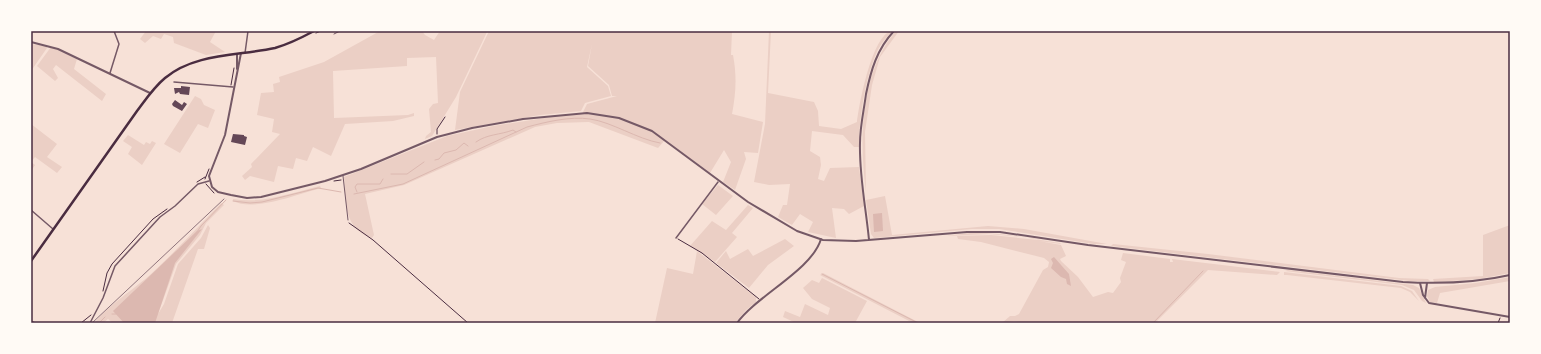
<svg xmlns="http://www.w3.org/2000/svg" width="1541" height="354" font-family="Figtree,sans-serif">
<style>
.green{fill:#ebcfc5}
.water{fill:#dcb8b0}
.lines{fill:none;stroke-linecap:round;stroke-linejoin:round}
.stream{stroke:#dcb8b0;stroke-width:1}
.building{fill:#644757}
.path{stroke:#4a2c40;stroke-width:1}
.service{stroke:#755966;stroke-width:1}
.minor{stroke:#755966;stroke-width:1.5}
.tertiary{stroke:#755966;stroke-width:2}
.secondary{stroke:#4a2c40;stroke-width:2.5}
.rail{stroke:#8f747c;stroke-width:1}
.neatline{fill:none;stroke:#4a2c40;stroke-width:1.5}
</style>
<rect width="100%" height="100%" fill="#f7e1d7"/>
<path class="green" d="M146,31h70l-6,11 15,10 -19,3 -32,-12 -1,-6 -9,-3 -3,5 -8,-3 -8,7 -5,-4z
M380,31h42l3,4 9,5 6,-9 47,1 -31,65 -24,39 -7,3 1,-3 5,-4 -2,-23 4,-5 5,-1 -2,-46 -29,1v8l-74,5 1,47 74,-3 6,-2v3l-21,5 -48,3 -14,32 -18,-9 -6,14 -11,-3 -3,11 -15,-3 -4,16 -24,-6 -5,4 -3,-4 10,-9 -1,-3 29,-30 -8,-2 2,-13 -17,-4 4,-22 13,-1 -1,-8 7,-2 -1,-5 45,-15z
M489,31h243l-1,24h2c4,21 3,38 -1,59l31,8 -5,31 -14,-1 2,7 -11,31 -12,-8 8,-20 -7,-12 -14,23 -45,-33 -7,8 -69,-26 -32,1 -22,4 -131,58 -39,9 9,41 -2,3c-29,-9 -26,-37 -28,-61l103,-41 46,-10 70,-11 19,-1 5,-10 30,-8h-5l-3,-11 -21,-19 4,-22 -5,23 21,19 3,10 -26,7 -4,8 -41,4 -85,15 5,-38z
M769,31h2l-3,62 46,9 4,9 1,15 22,3 16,-7c2,-17 15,-88 35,-91 -6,7 -13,15 -16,23 -11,26 -17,65 -17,93h-5l-11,-12 -31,-4 -2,20 10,6 1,8 -3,14 6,2 6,-13 29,-1 5,39 -15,8 -5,-5 -12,-1 4,30 -28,-6 5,-10 -13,-8 -8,11 -14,-8 5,-12h4l3,-21 -21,1 -15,-3 11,-58z
M899,31l-19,26 -8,28 -7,47 1,60c-7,-53 -6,-118 29,-160z
M31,44l16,2v2l-16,23z
M51,47l26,12 -3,10 32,25 -4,7 -46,-36 -3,4 5,9 -3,3 -18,-15z
M195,96l6,3 3,6 11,5 -7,18 -10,-4 -18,29 -16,-9z
M31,124l26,20 -10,13 15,10 -5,6 -22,-16 -4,5 4,3 -4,6z
M128,135l16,10 2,-3 4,2 2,-3 4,2 -14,22 -14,-11 4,-7 -9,-6z
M718,185l15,11 -17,19 -14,-11z
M320,186l1,2c-23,6 -67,24 -88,13v-2c29,5 59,-6 87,-13z
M885,196l7,39 96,-9 36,3 83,15h-13l-95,-15h-27l-98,9 -3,-4 -5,-34z
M221,203l3,2 -18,18 -6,12 -24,29 -18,50 6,-10 14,-40 23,-26 7,-13 2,3 -6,21h-6l-26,74h-59l-5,-4 -5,4h-8c6,-12 44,-38 55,-48 25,-23 48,-48 71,-72z
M748,205l5,3 -21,25 5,4 -22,25 -25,-16 22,-25 14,9z
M1510,225v48l-31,6 -45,3 -1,-3 50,-3v-41z
M970,233c31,-1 59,5 90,10l1,1 -22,-3 22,4 5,11 -6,3 1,2 17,16 15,20 15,-5 5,1 8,-11 -1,-4 6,-16 -5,-2 2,-7 47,6v3h3l-1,-3 108,13 -3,3 -69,-5 -53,53h-128l-13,-2 -12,2 8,-7h5l4,-2 24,-44 5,-3 1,-5 -5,-4 -63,-16 -23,-3 -1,-3 34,-1 47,5 -4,-2 -45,-4 -43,2z
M785,239l9,7 -26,19 -19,23 -33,-25 10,-12 4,8 18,-10 5,7z
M1113,244l95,10 191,24 29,1 2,2h-20l-299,-35z
M697,251l59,46v5l-10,8 -11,13h-80l12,-55 26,6z
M1288,270l125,15 6,3 7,15 -4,-2 -8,-11 -12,-5 -117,-14z
M1284,272l117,14 11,5 7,10 -9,-9 -9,-4 -114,-13h-3z
M823,273l97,50h-7l-93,-48z
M1510,277v4l-70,12 -3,10 -7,-1 -3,-6 1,-6 7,-3 41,-4z
M822,278l45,23 -12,22h-59l-13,-6 2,-6 15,6 5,-13 23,11 2,-7 -18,-9 -9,-11 9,-8 7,3z"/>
<path class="water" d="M882,213l1,18 -9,1 -1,-18z
M202,229l-27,34 -20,60h-31l-11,-12 84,-80z
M1054,257l15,17 2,12 -4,-2 -1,-5 -5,-2 -10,-9 2,-5 -2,-4z"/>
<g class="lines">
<path class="stream" d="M476,142c11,-8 24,-7 37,-12l3,2
M435,160l4,-1 5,-6 12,-3 8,-7 4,3
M391,174h16l17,-12
M357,192l-2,-5 2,-3h23l3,-5
M354,194l49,-10 124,-57c19,-5 43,-11 63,-8 22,3 47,20 70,24
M233,201l17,2 12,-1 56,-14 23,4
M197,232l4,-6 25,-26
M822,274l96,49
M112,314h4
M99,323l6,-6
M1153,323l50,-52"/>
</g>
<path class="building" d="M181,86l9,1 -1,8 -9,-1 -1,-2 -4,2 -1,-6h7z
M175,100l7,5 2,-3 3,2 -5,7 -9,-5 -1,-2z
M233,134l11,1v1l3,1 -2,8 -14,-3z"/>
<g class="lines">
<path class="path" d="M316,33l5,-2
M231,85l3,-17
M437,134v-5l8,-12
M205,179l4,-10
M334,181l7,-1
M197,182l8,-5
M206,184l8,9
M349,223l24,17 95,83
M678,239l24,14 57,46
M103,291l4,-18 5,-9 41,-45 14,-10
M81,323l10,-8
M1498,323l2,-5"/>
<path class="service" d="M334,34l6,-3
M343,176l5,44
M31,321l5,2"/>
<path class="minor" d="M245,53l3,-22
M110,73l9,-29 -5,-13
M174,82l59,5
M31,210l22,19
M676,238l42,-56
M90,323l13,-25 12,-32 45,-49 15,-11 23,-22 11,-3"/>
<path class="tertiary" d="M31,42l27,7 92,44
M241,53l-16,82 -16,41 3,11 6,5 13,3 16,3 14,-1 64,-16 36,-12 76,-32 35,-9 51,-9 64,-6 32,5 33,13 96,71 49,29 26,9 33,1 111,-9h33l88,13 315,37c36,2 72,1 107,-7
M237,69v-15
M869,240c-3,-32 -10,-65 -9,-97 0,-17 4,-33 6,-49 5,-24 11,-45 28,-63
M1420,283l3,12 6,8 81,14
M1425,298l2,-15
M737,323c19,-27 75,-53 84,-84"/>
<path class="secondary" d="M31,261l106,-150c9,-12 17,-24 28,-33 30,-25 73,-22 110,-30 14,-4 26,-10 39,-17"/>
<path class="rail" d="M92,323l132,-124"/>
</g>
<rect width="1541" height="354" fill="none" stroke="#fffaf5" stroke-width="64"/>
<rect x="32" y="32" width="1477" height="290" class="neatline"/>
</svg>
